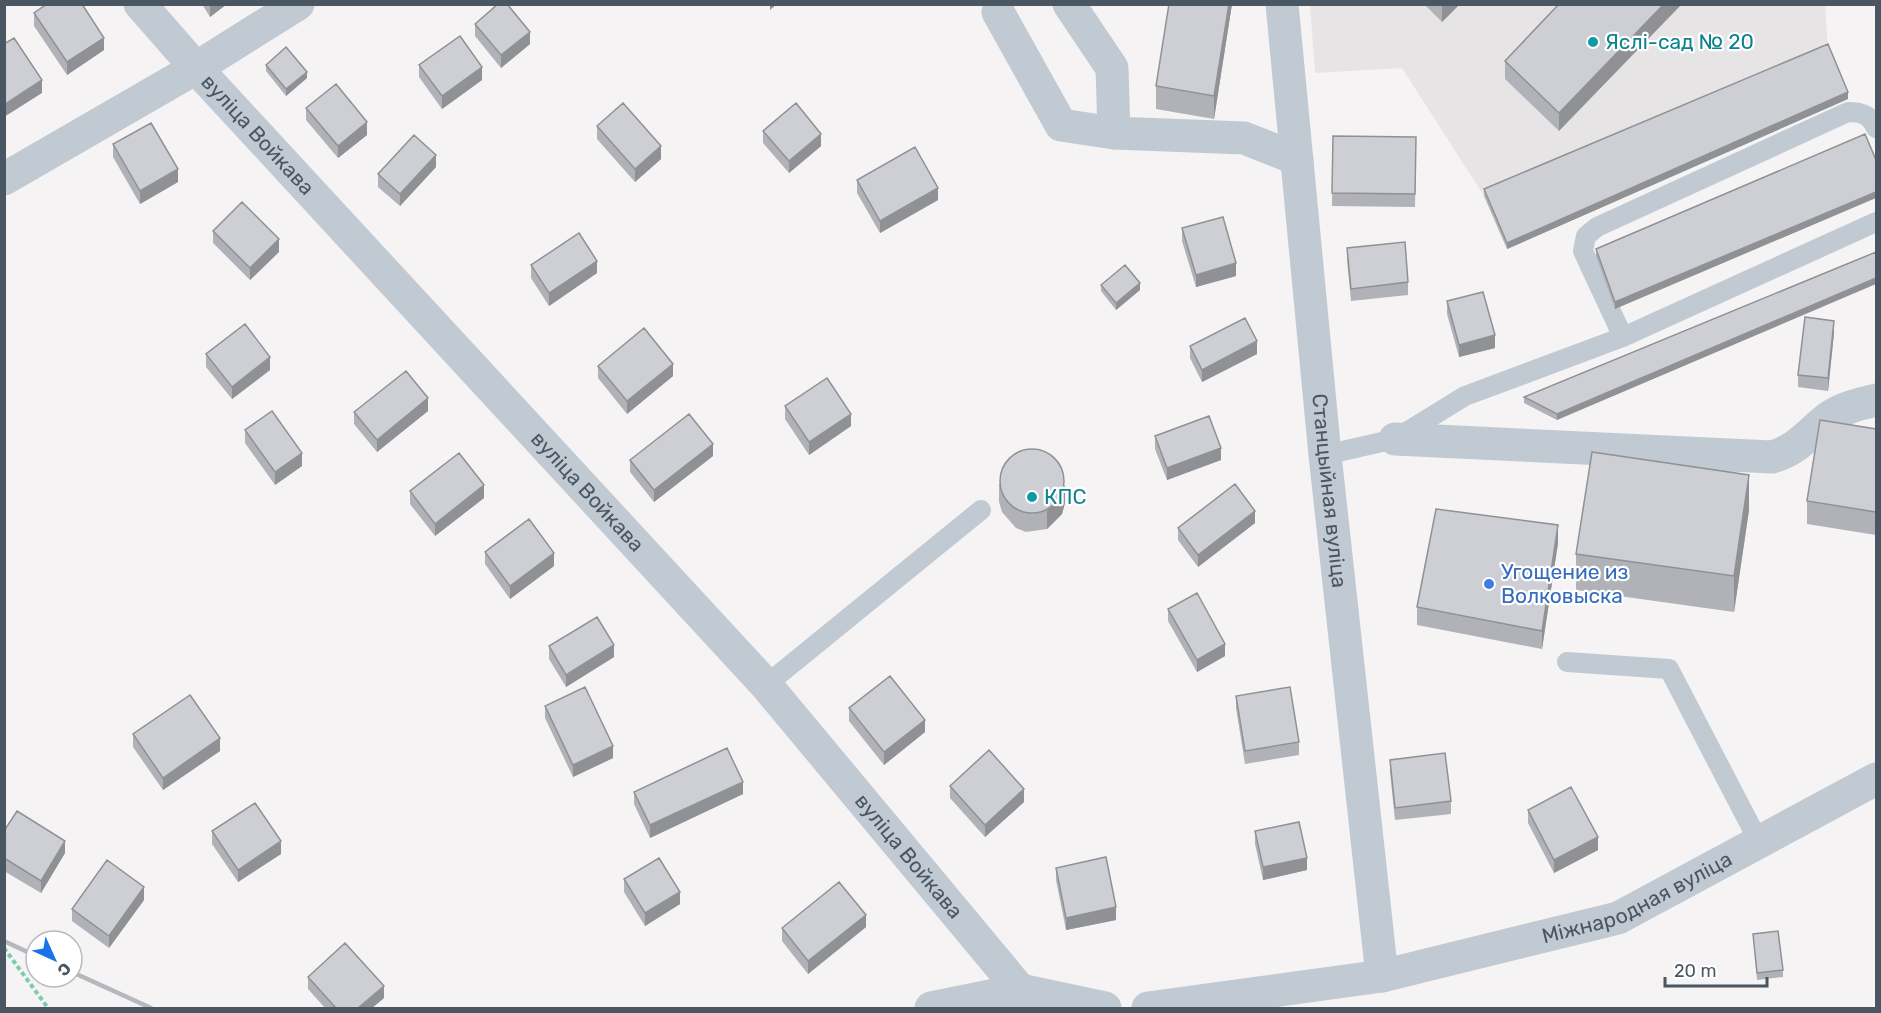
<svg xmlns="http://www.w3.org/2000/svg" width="1881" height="1013" font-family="Rubik,sans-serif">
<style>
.education{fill:#e6e4e5}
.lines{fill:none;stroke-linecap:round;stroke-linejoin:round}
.path{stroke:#7ad0a6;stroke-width:4;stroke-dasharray:4.5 3;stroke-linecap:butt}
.lane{stroke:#c1cad2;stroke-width:20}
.street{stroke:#c1cad2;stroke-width:33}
.rail{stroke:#b5b8bd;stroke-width:4.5}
.wall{fill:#b0b2b7}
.shaded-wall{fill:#909195}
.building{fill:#cdcfd5;stroke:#909195;stroke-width:1.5}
.culture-dot{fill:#0f9aa8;stroke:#fff;stroke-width:2}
.shop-dot{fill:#3f7fe0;stroke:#fff;stroke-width:2}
.labels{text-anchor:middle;stroke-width:4.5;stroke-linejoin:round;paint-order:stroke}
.culture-label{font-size:21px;fill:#0d838f;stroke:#fff;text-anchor:start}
.street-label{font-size:21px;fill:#4a5661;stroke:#fff}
.shop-label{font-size:21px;fill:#366cbe;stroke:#fff;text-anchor:start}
</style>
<rect width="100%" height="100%" fill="#f5f3f3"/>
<path class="education" d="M1310,5h515l3,45 -344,146 -82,-128 -87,5z"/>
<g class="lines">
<path class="path" d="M4,948l44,60"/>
<path class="lane" d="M1623,337l-40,-86 3,-15 11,-9 251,-115c14,0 22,3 28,16
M1325,455l70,-16 70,-43 158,-59 253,-115
M1567,662l102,7 90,173
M766,685l215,-175"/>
<g class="street">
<path id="s1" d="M140,4l56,64 570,617 254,305"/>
<path d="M1069,4l43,64 2,65 130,5 53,21"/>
<path id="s2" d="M1282,4l43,451 57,521"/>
<path d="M998,12l63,113 53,8"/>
<path d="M4,179l192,-111 102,-64"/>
<path d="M1395,439l377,18c25,-7 36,-23 55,-38 14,-11 33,-15 49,-19"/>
<path d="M931,1008l89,-18 85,18"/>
<path id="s3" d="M1148,1008l234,-32 236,-58 258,-139"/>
</g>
<path class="rail" d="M4,941l32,15
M72,972l79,36"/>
</g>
<path class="wall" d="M202,4h25l-17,13z
M1232,4l-18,115 -58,-10v-23z
M1424,4h36l-18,18z
M1559,4v127l-54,-52v-18z
M34,13l70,37 -37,25 -33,-49z
M475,24l55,20 -29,24 -26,-32z
M266,65l41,13 -21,18 -20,-25z
M419,65l63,15 -40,29 -23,-32z
M1848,99l-341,150 -23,-53v-7z
M306,108l61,27 -29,23 -32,-38z
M597,126l64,33 -26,23 -38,-43z
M763,131l58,15 -32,27 -26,-30z
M1865,134l-250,175 -19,-53v-7z
M1333,136l83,1 -1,70 -83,-1z
M113,144l65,38 -38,22 -27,-47z
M436,167l-36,39 -22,-19v-13z
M857,180l81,20 -58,33 -23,-40z
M1182,228l54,48 -40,11 -14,-46z
M213,231l66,21 -29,28 -37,-37z
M1347,248l61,34v13l-57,6 -4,-41z
M1876,252l-319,168 -33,-17v-6z
M531,265l66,8 -48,33 -18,-28z
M1101,285l39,5 -24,20 -15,-19z
M1447,301l48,47 -36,9 -12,-43z
M1834,333l-6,58 -30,-4v-12z
M1190,346l67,8 -55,28 -12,-24z
M206,354l64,16 -38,29 -26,-32z
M598,366l75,10 -46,38 -29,-36z
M785,406l66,20 -42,29 -24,-36z
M428,411l-51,41 -23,-28v-12z
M1876,429v106l-69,-11v-23z
M245,430l57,36 -27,19 -30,-42z
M1155,436l66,24 -54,20 -12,-31z
M713,456l-59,46 -24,-30v-12z
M999,484l66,19 -3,11 -15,15 -21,3 -10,-4 -14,-16 -3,-10z
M410,491l74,7 -49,38 -25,-32z
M1749,510l-15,102 -158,-22v-36z
M1255,523l-57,44 -20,-27v-12z
M1558,543l-16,106 -125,-24v-18z
M485,552l69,14 -44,33 -25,-35z
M1168,609l57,47 -28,16 -29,-51z
M549,646l65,11 -48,30 -17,-28z
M1236,696l63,46v13l-54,9 -9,-56z
M545,706l68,52 -40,19 -28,-59z
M849,708l76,24 -41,33 -35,-44z
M133,734l87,17 -57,39 -30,-43z
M1390,760l61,41v13l-56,6 -5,-48z
M950,786l74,16 -39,35 -35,-39z
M634,792l109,2 -93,44 -16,-34z
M1528,810l70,40 -44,23 -26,-50z
M4,831l61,22 -24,40 -37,-22z
M212,831l69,23 -43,28 -26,-38z
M1255,831l52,39 -44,10 -8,-36z
M1056,868l60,52 -50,10 -10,-50z
M624,879l56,25 -35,22 -21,-34z
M144,900l-35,48 -37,-27v-12z
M866,927l-58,47 -26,-33v-13z
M1753,934l30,36v7l-26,3z
M308,977l76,21 -12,10h-47l-17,-19z"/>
<path class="shaded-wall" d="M210,4h17l-17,13z
M770,4h7l-7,6z
M1229,4h3l-18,115v-23z
M1442,4h18l-18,18z
M1664,4h18l-123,127v-18z
M530,32v12l-29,24v-13z
M104,38v12l-37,25v-13z
M482,67v13l-40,29v-13z
M307,72v6l-21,18v-7z
M42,80v13l-38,24v-12z
M1848,92v7l-341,150v-6z
M367,122v13l-29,23v-12z
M821,134v12l-32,27v-12z
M661,146v13l-26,23v-13z
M436,155v12l-36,39v-12z
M178,169v13l-38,22v-13z
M938,188v12l-58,33v-12z
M1876,192v6l-261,111v-7z
M279,239v13l-29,28v-12z
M597,261v12l-48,33v-13z
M1236,263v13l-40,11v-12z
M1876,278v6l-319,136v-6z
M1140,283v7l-24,20v-7z
M1834,321v12l-6,58v-13z
M1495,335v13l-36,9v-12z
M1257,341v13l-55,28v-12z
M270,357v13l-38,29v-12z
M673,364v12l-46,38v-13z
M428,398v13l-51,41v-12z
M851,414v12l-42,29v-13z
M713,444v12l-59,46v-12z
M1221,448v12l-54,20v-12z
M302,453v13l-27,19v-13z
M1749,475v35l-15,102v-36z
M484,485v13l-49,38v-12z
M1065,485v18l-3,11 -15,15v-18z
M1255,511v12l-57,44v-12z
M1558,525v18l-16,106v-18z
M554,553v13l-44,33v-13z
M1225,644v12l-28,16v-12z
M614,645v12l-48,30v-12z
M925,720v12l-41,33v-13z
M220,738v13l-57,39v-12z
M613,746v12l-40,19v-12z
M743,782v12l-93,44v-13z
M1024,789v13l-39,35v-12z
M1598,837v13l-44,23v-13z
M65,841v12l-24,40v-12z
M281,841v13l-43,28v-12z
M1307,858v12l-44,10v-13z
M144,887v13l-35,48v-12z
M680,892v12l-35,22v-13z
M1116,907v13l-50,10v-12z
M866,915v12l-58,47v-13z
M384,986v12l-12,10h-14z"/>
<path class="building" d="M47,4h35l22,34 -37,24 -33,-49z
M498,4h9l23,28 -29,23 -26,-31z
M1169,4h60l-15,92 -58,-10z
M1559,4h105l-105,109 -54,-52z
M460,36l22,31 -40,29 -23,-31z
M14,38l28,42 -38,25v-61z
M1828,44l20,48 -341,151 -23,-54z
M286,47l21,25 -21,17 -20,-24z
M336,84l31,38 -29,24 -32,-38z
M623,103l38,43 -26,23 -38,-43z
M796,103l25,31 -32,27 -26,-30z
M151,123l27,46 -38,22 -27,-47z
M1865,134l11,26v32l-261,110 -19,-53z
M414,135l22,20 -36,39 -22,-20z
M1333,136l83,1 -1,57 -83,-1z
M915,147l23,41 -58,33 -23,-41z
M242,202l37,37 -29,29 -37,-37z
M1223,217l13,46 -40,12 -14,-47z
M579,233l18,28 -48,32 -18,-28z
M1405,242l3,40 -57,7 -4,-41z
M1876,252v26l-319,136 -33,-17z
M1125,265l15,18 -24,20 -15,-18z
M1483,292l12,43 -36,10 -12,-44z
M1805,317l29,4 -6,57 -30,-3z
M1245,318l12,23 -55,29 -12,-24z
M245,324l25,33 -38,30 -26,-33z
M644,328l29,36 -46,37 -29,-35z
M406,371l22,27 -51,42 -23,-28z
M827,378l24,36 -42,28 -24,-36z
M272,411l30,42 -27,19 -30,-42z
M689,414l24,30 -59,46 -24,-30z
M1209,416l12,32 -54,20 -12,-32z
M1820,420l56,9v83l-69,-11z
M1000 481a32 32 0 1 1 64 0a32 32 0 1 1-64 0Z
M1592,452l157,23 -15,101 -158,-22z
M459,453l25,32 -49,39 -25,-33z
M1235,484l20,27 -57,44 -20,-27z
M1436,509l122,16 -16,106 -125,-24z
M529,519l25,34 -44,33 -25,-34z
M1197,593l28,51 -28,16 -29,-51z
M597,617l17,28 -48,30 -17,-29z
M890,676l35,44 -41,32 -35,-44z
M585,687l28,59 -40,19 -28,-59z
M1290,687l9,55 -54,9 -9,-55z
M190,695l30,43 -57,40 -30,-44z
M727,748l16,34 -93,43 -16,-33z
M989,750l35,39 -39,36 -35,-39z
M1445,753l6,48 -56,7 -5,-48z
M1571,787l27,50 -44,23 -26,-50z
M255,803l26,38 -43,29 -26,-39z
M17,811l48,30 -24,40 -37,-23v-27z
M1299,822l8,36 -44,9 -8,-36z
M1106,857l10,50 -50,11 -10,-50z
M659,858l21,34 -35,21 -21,-34z
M107,860l37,27 -35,49 -37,-27z
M839,882l27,33 -58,46 -26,-33z
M1778,931l5,39 -26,3 -4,-39z
M345,943l39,43 -26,22h-22l-28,-31z"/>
<g class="culture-dot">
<circle cx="1593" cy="42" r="6"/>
<circle cx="1032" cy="497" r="6"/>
</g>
<circle class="shop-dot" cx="1489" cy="584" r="6"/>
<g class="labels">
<g class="culture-label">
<text x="1605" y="49">Яслі-сад № 20</text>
<text x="1044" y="504">КПС</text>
</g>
<g class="street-label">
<text dy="7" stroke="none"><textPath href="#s1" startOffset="176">вуліца Войкава</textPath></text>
<text dy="7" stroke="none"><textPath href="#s1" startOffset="662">вуліца Войкава</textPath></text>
<text dy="7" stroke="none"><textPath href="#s2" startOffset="489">Станцыйная вуліца</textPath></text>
<text dy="7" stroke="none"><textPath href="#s1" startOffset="1148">вуліца Войкава</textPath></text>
<text dy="7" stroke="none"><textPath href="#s3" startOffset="504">Міжнародная вуліца</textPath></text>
</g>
<g class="shop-label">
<text x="1501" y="579">Угощение из<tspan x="1501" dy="24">Волковыска</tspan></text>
</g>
</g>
<rect width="1881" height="1013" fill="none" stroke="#4a5661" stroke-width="12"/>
<g transform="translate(54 959) rotate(135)"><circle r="28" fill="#ffffff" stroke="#b7bbc0" stroke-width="1.5"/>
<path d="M0-4.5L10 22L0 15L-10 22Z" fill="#1a73e8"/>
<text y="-9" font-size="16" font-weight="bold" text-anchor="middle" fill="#4a5661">С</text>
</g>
<path d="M1665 977v9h102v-9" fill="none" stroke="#4a5661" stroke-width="3"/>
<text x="1674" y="977" font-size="18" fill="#4a5661" stroke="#ffffff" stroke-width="4.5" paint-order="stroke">20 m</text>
</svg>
